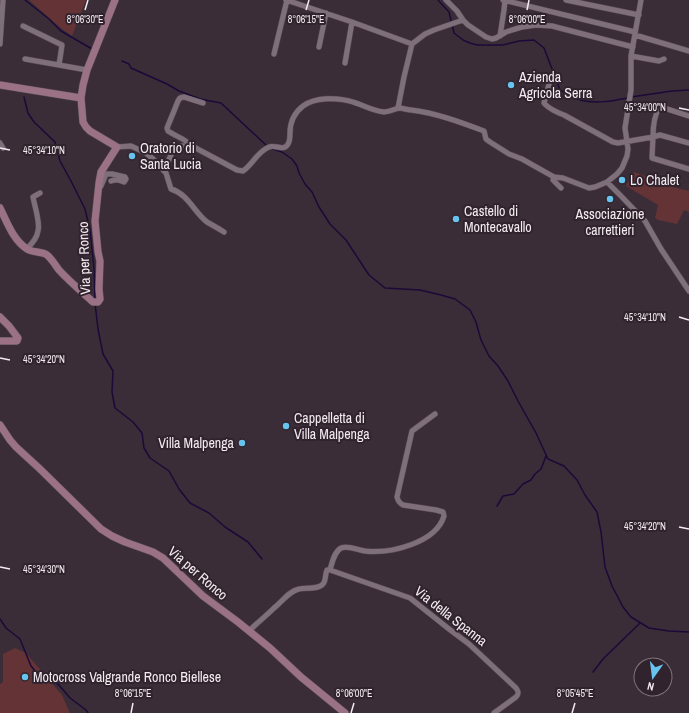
<svg xmlns="http://www.w3.org/2000/svg" width="689" height="713" font-family="'Archivo Narrow',sans-serif">
<style>
.green{fill:#643335}
.lines{fill:none;stroke-linecap:round;stroke-linejoin:round}
.stream{stroke:#1b0a39;stroke-width:1.5}
.street-casing{stroke:#584d55;stroke-width:6}
.secondary-casing{stroke:#584d55;stroke-width:8}
.street{stroke:#7f6f7a;stroke-width:5}
.secondary{stroke:#9b7285;stroke-width:7}
.ticks{fill:none;stroke:#f4ebf1;stroke-width:1.5}
.poi-dot{fill:#66c4ef;stroke:#30232d;stroke-width:1.5}
.labels{text-anchor:middle;stroke-width:4;stroke-linejoin:round;paint-order:stroke}
.poi-label{font-size:14px;fill:#f4ebf1;stroke:#30232d;text-anchor:start}
.street-label{font-size:14px;fill:#f4ebf1;stroke:#30232d}
.ticks-label{font-size:10px;text-anchor:middle;fill:#f4ebf1;stroke:#30232d;stroke-width:4;stroke-linejoin:round;paint-order:stroke}
</style>
<rect width="100%" height="100%" fill="#3a2d37"/>
<path class="green" d="M29,0h57l-14,36c-16,-11 -29,-24 -43,-36z
M634,172l23,8 8,5 24,6v21l-5,-2 -7,14 -19,-4 -3,-2 3,-13 -32,-19z
M15,648l11,5 36,42 8,18h-70v-29l3,-2v-28z"/>
<g class="lines">
<path class="stream" d="M25,0l24,19 12,12 31,18
M438,0l11,12 5,21 9,7 7,3 7,2h26l16,-4 15,-1 10,8 16,42c7,4 13,8 20,10 16,4 32,1 48,-2
M122,61l7,3 2,4 36,16 12,7 21,8 21,4 46,43
M24,97l4,16 6,9 21,20 5,19 11,20 14,28 5,21 4,39 1,31
M631,97l41,-6 17,-1
M270,148l12,4 10,7 5,7 2,7 6,11 7,8 7,15 11,17 16,16 23,35 16,13 35,2 21,5 14,4 15,11 6,12 5,18 8,16 9,10 10,15 10,20 18,32 12,26 16,7 13,14 8,15 12,17 4,20 4,35 7,19 11,21 8,10 18,11 20,3 20,1
M95,303l3,26 5,25 10,17 -1,21 3,16 18,14 9,11 2,15 6,10 19,13 10,18 11,14 19,10 16,14 23,15 14,17
M497,506l6,-10 11,-2 9,-10 8,-4 4,-6 6,-5 5,-13
M0,619l6,9 14,11 11,27 11,13 16,5 12,14 16,12 2,3
M593,672l10,-13 37,-36"/>
<defs>
<path id="street" d="M286,0l66,22 60,22
M446,0l11,11 6,9 5,5 18,12 6,2 4,-1 10,-6 6,-2 10,-3 14,-2 16,1 81,21
M503,0l132,32
M566,0l73,15
M23,26l39,19 -3,20
M635,35l54,16
M500,36l4,-26 1,-10
M0,44l3,-44
M319,47l7,-34
M274,54l13,-54
M631,56l28,5 5,-2
M25,59l62,11
M345,63l7,-41
M551,77l-7,26c4,5 14,10 20,12l49,27 5,1 35,-6 -1,21 37,11
M398,108l6,-31 8,-33 13,-10 9,-4 29,-10
M689,116l-25,-8h-5c-5,8 -6,20 -6,29l7,-2 29,8
M0,143l3,5
M190,145c-4,-6 -15,-9 -22,-14l-1,-3 7,-17 4,-10 2,-3 4,-1 19,6
M117,147l14,-1 15,7 7,6 13,14 5,16c17,5 23,23 36,33 5,3 11,6 17,10
M164,171l10,-23 6,-2 10,-1 47,25 6,1c10,-7 14,-19 26,-24 6,-3 15,5 19,-3 2,-3 2,-8 2,-11 0,-11 4,-20 13,-27 12,-9 35,-9 50,-4 10,3 20,9 31,10 6,0 10,-3 15,-4 4,0 8,2 12,2 25,3 49,12 73,21l2,8 4,3 19,12 13,5 32,18 9,1 26,10 6,-1 12,-5 10,-8 5,-6 5,-12 1,-7 -3,-21 6,-38v-34l10,-56
M554,177l-1,3 8,8
M607,182l14,14 24,25 16,28 28,42
M101,186l5,-12h6l13,3 1,2 -2,3c-5,-2 -8,-3 -13,-1
M26,249c20,-16 11,-31 7,-52l7,-4
M330,570c2,-7 4,-18 11,-22 7,-3 17,2 24,3 25,3 71,-8 79,-35l-1,-4 -7,-2 -33,-5c-4,-2 -5,-4 -6,-8l15,-66 23,-17
M249,631c8,-8 17,-15 25,-23 8,-6 15,-17 25,-19 5,-2 19,1 24,-5 3,-3 2,-10 4,-14h3l80,28 39,31 20,15 47,44c3,4 3,6 0,9l-22,16"/>
<path id="secondary" d="M0,85l81,13
M0,208c7,14 13,32 27,41 6,4 15,2 20,6 5,4 8,10 12,15 10,11 23,22 34,32h5l2,-3 -1,-10 1,-28 -2,-9 -3,-31 4,-38 2,-11 16,-25 -27,-16 -4,-4 -3,-5 -2,-24 2,-13 4,-15 28,-70
M0,317l9,9 9,12 -1,3h-17
M0,425l10,15 6,7 24,22 61,60 11,7 13,6 28,10 10,6 40,38 35,26 32,26 31,29 44,36"/>
</defs>
<use href="#street" class="street-casing"/>
<use href="#secondary" class="secondary-casing"/>
<use href="#street" class="street"/>
<use href="#secondary" class="secondary"/>
</g>
<path class="ticks" d="M85,10l3,-10M306,10l3,-10M527,10l2,-10M679,108l10,2M0,148l10,2M679,317l10,3M0,358l10,2M679,527l10,2M0,567l10,2M131,713l2,-10M351,713l3,-10M572,713l3,-10"/>
<g class="poi-dot">
<circle cx="511" cy="85" r="4"/>
<circle cx="132" cy="156" r="4"/>
<circle cx="622" cy="180" r="4"/>
<circle cx="610" cy="199" r="4"/>
<circle cx="456" cy="219" r="4"/>
<circle cx="286" cy="426" r="4"/>
<circle cx="242" cy="443" r="4"/>
<circle cx="25" cy="677" r="4"/>
</g>
<g class="labels">
<g class="poi-label">
<text x="519" y="82">Azienda<tspan x="519" dy="16">Agricola Serra</tspan></text>
<text x="140" y="153">Oratorio di<tspan x="140" dy="16">Santa Lucia</tspan></text>
<text x="630" y="185">Lo Chalet</text>
<text x="464" y="216">Castello di<tspan x="464" dy="16">Montecavallo</tspan></text>
<text x="610" y="219" text-anchor="middle">Associazione<tspan x="610" dy="16">carrettieri</tspan></text>
<text x="294" y="423">Cappelletta di<tspan x="294" dy="16">Villa Malpenga</tspan></text>
<text x="234" y="448" text-anchor="end">Villa Malpenga</text>
<text x="33" y="682">Motocross Valgrande Ronco Biellese</text>
</g>
<g class="street-label">
<text transform="translate(84 258) rotate(-92)" y="5">Via per Ronco</text>
<text transform="translate(198 573) rotate(41)" y="5">Via per Ronco</text>
<text transform="translate(451 616) rotate(38)" y="5">Via della Spanna</text>
</g>
</g>
<g class="ticks-label">
<text x="85" y="23">8°06'30"E</text>
<text x="306" y="23">8°06'15"E</text>
<text x="527" y="23">8°06'00"E</text>
<text x="645" y="111">45°34'00"N</text>
<text x="44" y="154">45°34'10"N</text>
<text x="645" y="321">45°34'10"N</text>
<text x="44" y="363">45°34'20"N</text>
<text x="645" y="530">45°34'20"N</text>
<text x="44" y="573">45°34'30"N</text>
<text x="133" y="697">8°06'15"E</text>
<text x="354" y="697">8°06'00"E</text>
<text x="575" y="697">8°05'45"E</text>
</g>
<g transform="translate(653 677) rotate(194)"><circle r="19" fill="#30232d" stroke="#7e737b"/>
<path d="M0-3L7 15L0 10L-7 15Z" fill="#66c4ef"/>
<text y="-6" font-size="11" font-weight="bold" text-anchor="middle" fill="#f4ebf1">N</text>
</g>
</svg>
